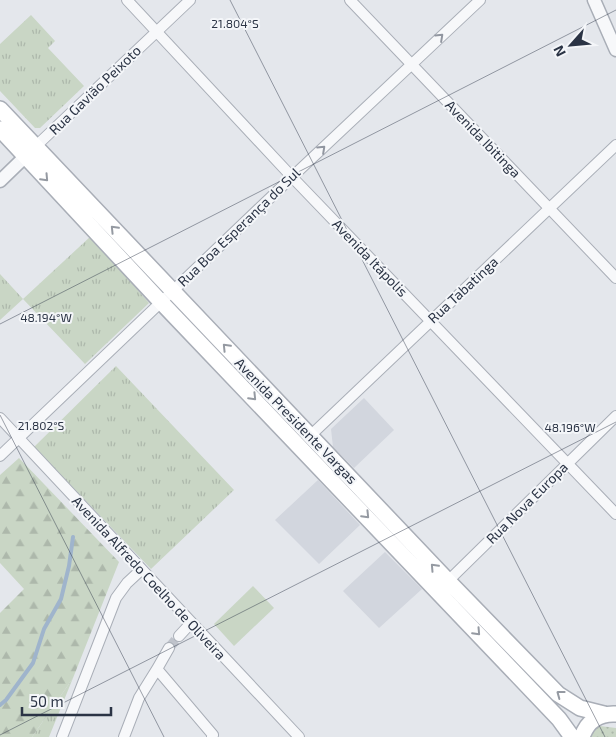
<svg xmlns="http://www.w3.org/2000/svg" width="616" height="737" font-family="'Exo 2',sans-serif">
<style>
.built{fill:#d2d6de}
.grass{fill:url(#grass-tufts)}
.forest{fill:url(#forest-firs)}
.park{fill:url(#park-dots)}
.garden{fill:#c9d6c5}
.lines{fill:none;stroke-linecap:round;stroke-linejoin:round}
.stream{stroke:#9fb4cc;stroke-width:4}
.minor-tunnel{stroke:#bfc3cb;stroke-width:10;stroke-dasharray:10 5;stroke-linecap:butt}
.minor-casing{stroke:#a9aeb7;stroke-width:12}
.tertiary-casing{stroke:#a9aeb7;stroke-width:15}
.secondary-casing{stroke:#a9aeb7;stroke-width:18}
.minor{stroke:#f7f8fa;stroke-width:10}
.tertiary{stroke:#f7f8fa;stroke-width:12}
.secondary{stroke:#fff;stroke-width:15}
.oneway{stroke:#9196a0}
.oneway2{stroke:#959aa2}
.ticks{fill:none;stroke:#2b3445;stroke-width:1;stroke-opacity:0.45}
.labels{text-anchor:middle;stroke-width:4;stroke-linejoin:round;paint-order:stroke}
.street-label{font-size:14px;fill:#2b3445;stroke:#f4f6f9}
.ticks-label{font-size:12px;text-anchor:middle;fill:#2b3445;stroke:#f4f6f9;stroke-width:4;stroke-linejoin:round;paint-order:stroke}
</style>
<defs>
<pattern id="grass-tufts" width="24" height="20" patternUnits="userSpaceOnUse" patternTransform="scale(1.25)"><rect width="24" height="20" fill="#c9d6c5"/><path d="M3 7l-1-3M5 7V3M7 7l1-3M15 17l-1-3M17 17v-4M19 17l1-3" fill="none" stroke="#adb8ab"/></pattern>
<pattern id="forest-firs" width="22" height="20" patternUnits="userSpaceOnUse" patternTransform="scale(1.25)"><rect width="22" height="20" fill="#c9d6c5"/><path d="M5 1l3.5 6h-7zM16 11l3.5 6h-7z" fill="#adb8ab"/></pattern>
<pattern id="park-dots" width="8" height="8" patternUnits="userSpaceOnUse" patternTransform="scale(1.25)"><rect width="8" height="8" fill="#c9d6c5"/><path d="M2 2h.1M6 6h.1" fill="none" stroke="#adb8ab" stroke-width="1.8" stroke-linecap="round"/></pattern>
</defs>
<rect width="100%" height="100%" fill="#e4e7ec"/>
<path class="built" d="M364,398l30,32 -40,38 -21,-21 -2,-18z
M318,480l42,45 -41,39 -44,-44z
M385,552l37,37 -43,39 -36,-37z"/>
<path class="grass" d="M31,15l24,26 -7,7 36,38 -44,42h-5l-35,-37v-47z
M91,236l58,67 -64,61 -62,-65 -23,21v-46l23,25z
M116,366l118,124 -83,79 -117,-122z
M73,678l-24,59h-17z"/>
<path class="forest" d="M19,458l100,104 -46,116 -41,59h-32v-124l24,-24 -24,-26v-88z"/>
<path class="park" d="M600,726l16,2v9h-31l6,-7z"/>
<path class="garden" d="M253,586l21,22 -40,38 -20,-22z"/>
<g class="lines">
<path class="stream" d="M0,705l6,-5 27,-37 11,-34 17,-30 8,-33 4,-29"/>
<path class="minor-tunnel" d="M169,648l10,-12"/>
<defs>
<path id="minor" d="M127,0l165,177 324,337
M350,0l266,278
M35,147l155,-147
M0,418l299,319
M310,436l306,-291
M0,456l292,-279 188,-177
M444,585l172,-169
M179,636l12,-13
M157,669l12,-21
M62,737l54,-139 11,-15 14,-13
M124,737l15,-39 18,-29 56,66 -1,2"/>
<path id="tertiary" d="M594,0l22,50
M0,181l32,-31"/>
<path id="secondary" d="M0,109l448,472 110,113 22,14 24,6
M0,129l161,173 398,417 13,18
M582,737c5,-16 18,-24 34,-23"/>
</defs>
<use href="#minor" class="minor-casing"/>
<use href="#tertiary" class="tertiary-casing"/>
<use href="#secondary" class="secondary-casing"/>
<use href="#minor" class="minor"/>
<use href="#tertiary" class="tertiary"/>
<use href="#secondary" class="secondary"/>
</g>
<defs><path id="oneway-chevron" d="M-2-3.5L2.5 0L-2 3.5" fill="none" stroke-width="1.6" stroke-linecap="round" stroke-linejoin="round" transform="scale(1.25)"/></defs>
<g class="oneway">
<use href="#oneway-chevron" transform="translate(440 37) rotate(-43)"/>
<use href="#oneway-chevron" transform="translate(322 149) rotate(-43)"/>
</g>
<g class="oneway2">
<use href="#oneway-chevron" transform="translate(45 178) rotate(47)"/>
<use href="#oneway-chevron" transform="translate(114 229) rotate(-134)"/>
<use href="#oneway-chevron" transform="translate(226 347) rotate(-134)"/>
<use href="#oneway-chevron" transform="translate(253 397) rotate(46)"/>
<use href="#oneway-chevron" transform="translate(366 515) rotate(46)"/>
<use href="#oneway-chevron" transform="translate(434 567) rotate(-133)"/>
<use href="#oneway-chevron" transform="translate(477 632) rotate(47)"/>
<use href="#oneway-chevron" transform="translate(560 694) rotate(-143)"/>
</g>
<path class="ticks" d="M230,0l375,737M0,324l616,-314M0,415l164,322M0,735l616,-313"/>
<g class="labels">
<g class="street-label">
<text transform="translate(95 90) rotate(-44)" y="5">Rua Gavião Peixoto</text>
<text transform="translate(483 139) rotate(46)" y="5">Avenida Ibitinga</text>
<text transform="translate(239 227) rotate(-44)" y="5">Rua Boa Esperança do Sul</text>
<text transform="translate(370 258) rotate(46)" y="5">Avenida Itápolis</text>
<text transform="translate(463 290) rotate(-43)" y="5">Rua Tabatinga</text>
<text transform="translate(296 421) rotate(46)" y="5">Avenida Presidente Vargas</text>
<text transform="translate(527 503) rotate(-45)" y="5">Rua Nova Europa</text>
<text transform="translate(149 578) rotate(47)" y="5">Avenida Alfredo Coelho de Oliveira</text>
</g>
</g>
<g class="ticks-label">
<text x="235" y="28">21.804°S</text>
<text x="46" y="322">48.194°W</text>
<text x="41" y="430">21.802°S</text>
<text x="570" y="432">48.196°W</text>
</g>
<g transform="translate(571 45) rotate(243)" stroke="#f4f6f9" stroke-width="4" paint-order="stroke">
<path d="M0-4L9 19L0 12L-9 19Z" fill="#2b3445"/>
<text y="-8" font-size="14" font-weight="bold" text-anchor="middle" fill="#2b3445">N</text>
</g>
<path d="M22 707v8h89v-8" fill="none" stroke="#2b3445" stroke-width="2.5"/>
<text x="30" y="707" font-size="15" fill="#2b3445" stroke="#f4f6f9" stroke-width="4" paint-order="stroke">50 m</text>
</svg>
